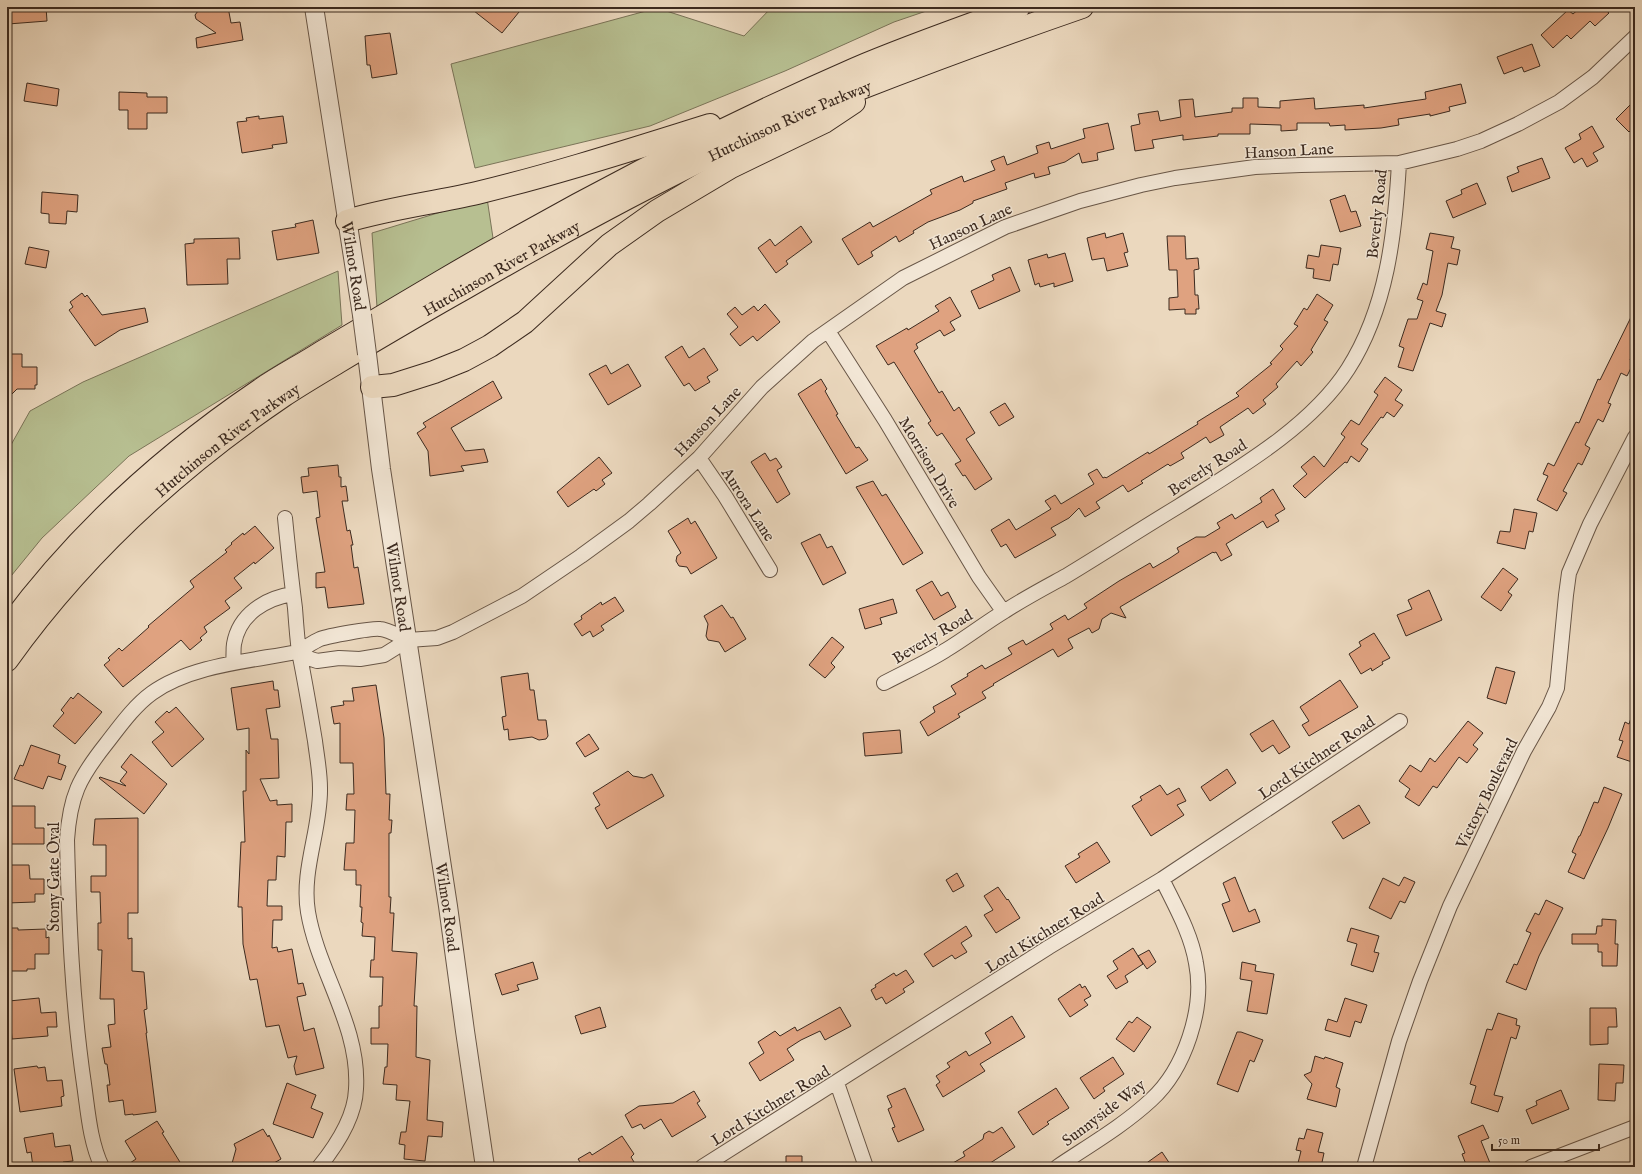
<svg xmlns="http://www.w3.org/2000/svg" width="1642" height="1174" font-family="'IM FELL English',serif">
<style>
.green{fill:#b7bf91;stroke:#7a7458}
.building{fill:#dfa280;stroke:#3c2a1f}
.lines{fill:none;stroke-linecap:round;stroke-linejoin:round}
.minor-casing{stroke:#685647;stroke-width:16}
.tertiary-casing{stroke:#685647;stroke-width:20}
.motorway-casing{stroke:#3c2a1f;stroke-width:24}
.minor{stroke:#f2e6d5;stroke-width:14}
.tertiary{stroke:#f2e6d5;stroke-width:18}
.motorway{stroke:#ebd8be;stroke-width:22}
.tertiary-bridge-casing{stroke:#685647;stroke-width:20;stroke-linecap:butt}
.tertiary-bridge{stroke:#f2e6d5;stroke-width:18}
.labels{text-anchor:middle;stroke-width:3;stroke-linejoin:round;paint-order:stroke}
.street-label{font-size:16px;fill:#3c2a1f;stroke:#f2e6d5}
</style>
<rect width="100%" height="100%" fill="#ebd8be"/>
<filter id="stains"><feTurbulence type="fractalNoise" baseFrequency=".005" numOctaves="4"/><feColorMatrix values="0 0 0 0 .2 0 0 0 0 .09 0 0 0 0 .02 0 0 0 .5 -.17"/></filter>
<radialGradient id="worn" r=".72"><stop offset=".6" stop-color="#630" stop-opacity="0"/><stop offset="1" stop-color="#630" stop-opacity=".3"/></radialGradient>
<path class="green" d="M772,7h166l-44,15 -109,49 -135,55 -175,42 -24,-104 206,-56 87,28z
M487,198l6,40 -116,69 -5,-74z
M338,271l4,54 -213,131 -87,82 -35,43v-129l23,-41 53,-29z"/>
<path class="building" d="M7,7h39l1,14 -39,3z
M201,7h27l3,16 9,-1 3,18 -46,8 -1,-10 20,-5 -20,-14 -1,-4z
M469,7h43l7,5 -17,21z
M1581,7h21l7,6 -14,13 -5,-5 -19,18 -4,-4 -14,13 -12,-13 27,-25 5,4z
M390,33l7,41 -25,4 -2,-13h-3l-2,-29z
M1532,44l8,22 -16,6 -2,-5 -18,7 -7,-17z
M27,83l32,6 -2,17 -33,-5z
M1461,84l5,19 -17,4 1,4 -20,5v-2l-32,5 1,6 -18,3 -36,2v-5l-15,1 -1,-3h-32v7l-16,1v-6l-31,-1v10h-32v2l-35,4v-5l-31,5 2,8 -19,3 -4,-25 9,-2 -2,-10 20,-3 2,10 21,-4 -2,-17 14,-1 2,18 37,-5v-4h11v-10h15v9l22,1v-7l34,-3 1,11 49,-4v3l62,-9 -1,-7z
M119,92l28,1v4h20v16h-20v16h-19v-19h-9z
M1635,100v26l-6,6 -13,-13z
M259,116v3l24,-3 4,27 -15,2 1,3 -31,5 -5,-31 10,-1 -1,-3z
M1108,123l6,26 -17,4 1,7 -16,3 -3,-10 -14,9 -17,5 2,7 -15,4 -1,-5 -29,10 2,6 -34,12v2l-13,7 -32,12 -15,9 1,2 -15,9 -3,-6 -25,16 2,4 -15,9 -16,-26 28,-17 3,5 59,-33 -2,-4 32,-14 2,6 31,-12 -4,-9 13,-5 3,9 31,-12 -2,-7 13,-4 2,7 34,-11 -2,-9z
M1592,126l12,21 -11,6 5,8 -11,6 -5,-9 -8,5 -9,-15 16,-9 -2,-5z
M1542,158l8,20 -38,14 -5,-15 12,-5 -2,-5z
M1477,183l9,21 -33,14 -7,-17 16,-7 -1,-4z
M42,192l36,3 -1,17 -10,-1 -1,13 -17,-1v-9l-8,-1z
M1345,195l6,17 5,-1 5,15 -21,6 -10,-32z
M313,220l6,33 -42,7 -5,-29 24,-4 -1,-3z
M801,226l11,16 -26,19 2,3 -12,9 -18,-25 12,-9 5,7z
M1105,233l1,5 17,-5 5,19 -4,1 4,13 -21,5 -3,-13 -12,2 -5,-22z
M1430,233l24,4 -3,11 9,2 -3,15 -9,-2 -6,32 -6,16 10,3 -4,13 -12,-4 -17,48 -15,-4 6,-19 -5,-2 9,-27h9l6,-18 -6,-2 6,-16 4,2 6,-34 -7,-2z
M1167,236h18l1,23 12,-1 1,11 -5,1 1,25h3l1,14h-3v5h-11v-5l-16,1v-12l9,-1 -1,-27h-8z
M239,238l1,21h-13l1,25 -41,1 -2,-41 9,-1v-4z
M1321,245l20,3 -3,17 -5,-1 -3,17 -17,-3 1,-9 -8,-1 2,-13 11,2z
M29,247l20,4 -3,17 -21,-4z
M1065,253l8,28 -19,6v-4l-14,4 -1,-4 -4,2 -7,-25 19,-6 1,4z
M1010,267l10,24 -41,18 -8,-18 23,-11 -2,-5z
M82,293l3,4 2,-2 15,20 43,-7 3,14 -28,8 -25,16 -26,-36 4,-3 -3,-5z
M1317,294l16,11 -9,15 4,2 -17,28 2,2 -12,14 -4,-5 -21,23 2,3 -15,13 3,4 -13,10 -5,-6 -28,19 4,8 -14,8 -4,-6 -14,9 -11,7 3,5 -14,8 -2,-2 -27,17 2,2 -15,9 -5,-7 -27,17 4,6 -15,9 -6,-9 -10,10 -18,10 5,7 -41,23 -9,-14 -5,3 -10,-17 18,-11 7,11 35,-21 -6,-8 10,-6 6,9 33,-20 -6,-10 9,-5 6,9 2,-1 1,1 42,-26 1,2 49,-30 -1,-2 42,-26 -3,-3 36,-29 -2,-1 13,-14 -3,-3 18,-20 -4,-2 10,-16 3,2z
M950,297l11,19 -11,6 5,8 -11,6 -4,-6 -24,14 2,4 -4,3 25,42 3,-2 12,20 5,-4 16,26 -9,6 26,40 -17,11 -10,-15 -2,1 -8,-12 6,-3 -19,-28 -5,3 -9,-13 3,-2 -37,-59 -6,3 -12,-19 31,-18 1,2 31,-19 -4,-5z
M765,304l15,18 -23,19 -4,-5 -13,10 -10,-12 8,-7 -11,-13 8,-7 7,8 12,-9 4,5z
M1635,309v41l-5,10 4,2 -7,14 -6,-3 -13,30 3,1 -8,18 -5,-3 -13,26 5,3 -8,17 -4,-2 -15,28 4,2 -10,18 -20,-11 11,-24 -5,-2 5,-11 6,3 22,-44 3,1 19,-44 2,1z
M682,346l7,12 15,-10 14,22 -11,7 3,5 -15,9 -6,-8 -5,3 -19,-29z
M8,354h14v13h15v18h-2v4h-18l-10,10z
M628,364l13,22 -33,19 -19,-31 17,-9 5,9z
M1385,377l17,13 -7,10 8,5 -9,12 -7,-5 -4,6 -2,-1 -20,27 7,5 -9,13 -8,-6 -4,7 -2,-1 -40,36 -12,-12 14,-12 -6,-7 13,-11 10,11 21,-30 -4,-3 10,-14 8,5 19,-30 -4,-3z
M821,379l6,10 -2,2 13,23 -2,1 20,33 3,-1 9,13 -22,14 -48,-80z
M493,381l9,17 -51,30 14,23 19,-2 4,13 -27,4 3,5 -34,5 -2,-25 -11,-18 9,-6 -3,-4z
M1005,403l9,14 -15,9 -9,-14z
M765,453l5,8 6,-3 6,9 -5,3 13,24 -13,9 -26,-41z
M599,457l13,16 -10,7 3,4 -9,7 -2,-2 -26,18 -11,-15z
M338,465l1,12h2v10l5,-1 2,15h-6l5,30 3,-1 3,15h-2l3,23 4,-1 6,37 -36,4 -3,-21 -9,1v-15l9,-1 -9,-54 4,-1 -3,-26 -14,2 -2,-16 8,-1 -1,-8z
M873,481l9,15 4,-2 37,59 -20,12 -47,-78z
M1273,489l12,20 -10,6 4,6 -12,7 -4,-7 -37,23 6,11 -11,6 -5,-9 -2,1 -1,-1 -93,55 6,11 -15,-5 -9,6 -3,10 -7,4 -3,-5 -21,11 5,9 -15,9 -5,-8 -60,35 1,1 -12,7 4,6 -28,16 2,3 -32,19 -8,-14 15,-10 -2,-5 23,-13 -5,-8 17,-10 -1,-2 15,-9 3,4 27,-15 -4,-6 15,-8 3,5 27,-16 -3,-5 15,-9 3,5 19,-12 -3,-4 35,-23 31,-18 3,5 17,-10 9,-6 -2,-4 19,-11h9l15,-9 -3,-5 15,-9 3,5 27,-17 -2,-4z
M1514,509l23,4 -4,19 -4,-1 -4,18 -28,-6 3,-12 10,1z
M688,518l3,6 4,-3 22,37 -26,16 -4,-7 -8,-1 -3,-5 1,-5 4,-3 -13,-22z
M255,526l19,22 -19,16 -1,-2 -20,16 8,10 -17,13 5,7 -26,19 3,5 -7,6 2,2 -12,10 -9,-10 -58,47 -19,-22 6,-5 -2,-2 11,-10 3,3 27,-24 -1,-1 46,-39 -4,-6 37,-29 -2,-2 7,-6 -1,-1 12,-10 1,2z
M820,534l7,14 5,-2 14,27 -23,12 -22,-42z
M1503,568l15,11 -10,13 4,3 -11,16 -20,-14z
M932,581l9,15 7,-4 8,15 -22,13 -18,-30z
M1429,590l13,30 -36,16 -9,-21 15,-6 -4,-9z
M615,597l9,14 -23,15 3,4 -11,7 -3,-6 -8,5 -8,-12 8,-5 -1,-3 20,-14 1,3z
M893,599l4,14 -17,5 2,6 -17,5 -6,-20z
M722,605l9,13 2,-1 13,22 -21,13 -6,-10 -11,-2 -2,-4 2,-12 -4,-8z
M1374,633l16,25 -8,4 1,2 -11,7 -1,-3 -10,6 -12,-20 12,-8 -2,-4z
M832,637l12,10 -13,16 4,4 -10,11 -16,-13z
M1496,667l19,5 -9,32 -19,-6z
M528,673l2,17h4l4,30h8l2,16 -2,3 -7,1 -7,-3 -23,3 -1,-11 -4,1 -2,-13 4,-1 -5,-39z
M1340,680l18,27 -49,29 -7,-11 7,-4 -9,-14z
M273,681l1,9h4l2,17 -14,2 5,30h7l1,39 -19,1 10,22 7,-1v5l15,-1v18h-6l-1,35 -8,-1 -1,24h-8l-1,26h15v14h-9l-1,28 5,-1 1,5 14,-3 6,35 5,-1 3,12 -9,2 7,34 10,-3 10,40 -28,7 -2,-9 3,-10 -9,2 -9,-33 -13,2 -9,-48 -7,1 -7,-36 -1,-37h-4l3,-65h4l-2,-51h3v-41l3,4v-26l-12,2 -6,-42z
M376,685l8,53 2,56h4l-1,26h3l-1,13h-2v64h2l-1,16h4l-2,38 25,2 -3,53h3l-1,51 14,3 -3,60 16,2 -1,15 -14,-1 -3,25 -21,-2 1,-14 -6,-1 2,-12h5l4,-31 -14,-1 1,-15 -14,-1 2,-17h2l1,-23h-17v-16h8v-22h3l1,-29h-13l1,-17h3l1,-23 -13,-1 1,-13 -2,-1 1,-15h-2l1,-22h-5v-15h-12l2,-27h8l1,-33h-9l1,-16h7l-1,-31h-13v-40l-6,1 -3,-17 13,-2 -1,-4h11l-2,-13z
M78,693l24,19 -27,32 -22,-18 11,-13 -3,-3 10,-13 2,2z
M176,707l28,32 -32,28 -20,-25 12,-10 -9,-10 12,-11 2,2z
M1633,712h2v51l-18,-6 6,-16 -4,-1 6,-18 4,2z
M1273,720l17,27 -11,7 -6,-9 -11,7 -12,-18z
M1468,721l15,12 -10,12 5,4 -11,14 -8,-6 -22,31 -4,-2 -14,20 -14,-9 5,-8 -11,-8 11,-16 11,7 9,-14 5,4z
M900,730l2,23 -37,3 -2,-23z
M589,734l10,15 -14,8 -9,-14z
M31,745l29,10 -2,8 8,3 -5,14 -13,-4 -5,13 -29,-10 6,-14 3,1z
M131,754l36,30 -23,30 -45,-36 1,-1 26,9 -6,-5 7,-9 -6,-5z
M1227,769l9,14 -26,18 -9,-14z
M628,771l5,5 11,2 8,-4 12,22 -57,33 -12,-21 5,-3 -7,-12z
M1160,785l7,10 12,-7 7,13 -9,4 7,10 -33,21 -19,-30 10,-6 -2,-3z
M1604,787l18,7 -14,34 -24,51 -16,-7 8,-18 -4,-2 7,-16h1l14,-34 4,1z
M1359,805l11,18 -27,16 -11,-17z
M7,806h28v22h9v16h-37z
M138,818v95h-10v26l4,-1v33l12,1 3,37 -3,1 3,23h-1l10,79 -23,3v-1l-8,1 -2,-15 -14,2 -2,-17h3l-3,-21h-2l-3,-16 9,-1 -3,-22 7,-1 -1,-25h-14l2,-49h-4v-27h3l-1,-31h-9v-16h15v-31h-13l2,-26z
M1097,842l13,20 -34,21 -11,-17 15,-9 -2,-3z
M7,865h22l1,14h14v15h-9v8l-28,1z
M957,873l7,13 -11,6 -7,-12z
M1235,877l14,35 6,-3 5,13 -27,10 -11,-28 8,-3 -7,-18z
M1404,877l11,5 -10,21 -5,-2 -9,18 -22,-11 14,-30 16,8z
M998,887l9,13 1,-1 12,19 -24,15 -12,-18 9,-5 -9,-14z
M1546,900l17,8 -24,48 -13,34 -20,-8 8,-18 3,1 14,-32 -5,-2 9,-18 4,2z
M1602,919l14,1 -1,24h3l-1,22h-15v-14h-4v-8h-26v-10h24l1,-8h5z
M966,926l6,10 -11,7 6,9 -12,7 -3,-4 -19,12 -9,-13z
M7,928h11v2l28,-1v9l3,-1v17h-14v15h-8v2h-20z
M1351,928l28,8 -5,16 5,1 -6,19 -22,-7 6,-21 -10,-3z
M1133,948l10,16 -18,12 3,6 -12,7 -9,-13 11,-7 -5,-8z
M1149,950l7,12 -9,7 -9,-13z
M533,962l5,17 -21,6 2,5 -17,5 -7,-21z
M1242,962l14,3 -1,6 19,3 -7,40 -20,-3 5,-30 -12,-2z
M906,970l8,12 -11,7 2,3 -19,12 -4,-7 -6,3 -5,-10 5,-3 -1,-2 19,-12 2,3z
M1080,984l2,4 3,-2 6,10 -7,4 4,5 -18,12 -12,-18z
M39,998l2,15 15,-1 1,15h-10l1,9 -36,3 -3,-38z
M1345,998l22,7 -6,18 -6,-2 -5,16 -25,-7 3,-11 9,3z
M600,1007l6,20 -25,7 -6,-18z
M840,1007l11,19 -26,14 -5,-9 -19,9 -14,9 7,11 -34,21 -11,-18 15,-10 -6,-11 17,-11 5,5 15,-9 2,4z
M1590,1008h26l1,19h-9v17l-18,1z
M1498,1013l19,6 -1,6 4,1 -4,13 -5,-2 -17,58 9,2 -5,15 -27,-9 5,-17 -6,-2 17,-55 5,1z
M1012,1016l13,21 -45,27 5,7 -42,26 -7,-12 4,-3 -4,-6 14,-9 -3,-4 19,-12 3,5 22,-13 -6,-10z
M1137,1017l14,10 -17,25 -18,-13 13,-18 3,2z
M1237,1032h4l22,8 -9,22 -4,-2 -12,32 -21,-8z
M1315,1056l9,3 1,-2 18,6 -7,24 4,2 -4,18 -29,-8 5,-15 -8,-9 7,-3z
M1113,1057l11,17 -21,14 2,3 -11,8 -14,-21z
M1599,1064l25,1 -1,18h-7l-1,18 -17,-1z
M37,1066l1,2 7,-1 2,14 15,-1 2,16 -3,1 1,9 -42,6 -6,-43z
M287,1083l29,12 -5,13 12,5 -10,25 -40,-14z
M905,1088l19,42 -26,12 -6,-14 3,-1 -7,-18 4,-2 -5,-11z
M1056,1088l13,20 -22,14 2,2 -16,11 -15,-23z
M1561,1090l8,19 -37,15 -6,-14 11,-5 -1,-4z
M694,1091l6,10 -3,2 9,14 -34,20 -11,-18 -17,10 -3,-5 -9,4 -7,-13 14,-9 34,-3z
M157,1121l7,11 -2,1 21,34h-59l12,-8 -11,-18z
M1483,1125l6,13 -8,3 9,22 -9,4h-14l-5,-13 3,-1 -7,-17z
M1002,1127l13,20 -31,20h-38l19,-11 -2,-4 20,-13 1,-5 5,-3 4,2z
M263,1129l5,8 1,-2 12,24 -7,4 2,4h-45l5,-18 -2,-5z
M1307,1129l16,4 -5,19 6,1 -3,14h-8l-15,-4 3,-12 -5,-1 3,-12 5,1z
M53,1133l2,14 15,-2 3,16 -10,1 1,5h-31l-2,-15 -4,1 -3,-15z
M622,1136l12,18 -3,3 3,5 -8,5h-54l8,-5 -2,-3 12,-7 2,3z
M1162,1152l10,15h-31z
M786,1156h16v11h-16z"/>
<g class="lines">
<defs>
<path id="minor" d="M828,331l57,89 94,157 24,34
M699,458l26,38 45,74
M285,518c3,30 6,60 10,90 1,14 2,29 4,44 6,29 11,59 16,89 2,16 5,31 5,47 1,41 -19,82 -12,124 10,60 52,114 48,177 -1,29 -20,57 -37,78
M299,651l9,7 9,3 22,-3 21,1 24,-4 24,-15 29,-2 16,-6 69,-36 59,-40 48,-35 20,-17 50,-46 63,-71 51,-46 90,-63 102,-51 75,-26 61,-16 34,-7 80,-11 46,-2 98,-2 58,-14 24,-8 37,-17 41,-22 34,-25 42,-40
M233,663c1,-7 0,-13 1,-19 5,-30 32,-46 59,-50
M884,683c21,-11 43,-21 62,-33 20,-12 39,-27 59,-39 20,-13 41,-24 61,-35 38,-23 75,-47 113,-70 57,-36 132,-79 169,-137 39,-61 47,-135 51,-206
M837,1083l29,84
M102,1167c-12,-25 -14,-55 -18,-83 -12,-82 -15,-161 -17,-244 3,-44 12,-62 39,-96 14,-18 28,-38 46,-51 39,-28 99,-32 145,-41 5,-2 16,-10 23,-13 8,-3 52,-11 60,-10 7,0 21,8 28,11
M702,1167l347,-220 113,-68 238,-158
M1057,1167c31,-21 66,-41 94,-67 34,-31 54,-92 45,-137 -5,-30 -21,-57 -34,-84
M1364,1167l35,-126 21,-60 30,-75 74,-155 25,-44 8,-19 9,-93 3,-22 21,-49 45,-87
M1531,1167l104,-40"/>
<g id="tertiary">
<path id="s1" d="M314,7l48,308"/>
<path id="s2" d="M367,354l14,115 67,437 17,125 20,136"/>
</g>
<g id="motorway">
<path d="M347,221c43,-13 87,-18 130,-28 79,-19 156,-44 233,-68"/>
<path d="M372,387l21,-2 41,-13 30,-12 26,-14 35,-24 84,-77 48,-34 74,-44 93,-45 30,-20"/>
<path d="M7,629c69,-94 157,-174 253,-239 20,-14 42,-25 62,-38 40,-24 80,-47 120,-71 133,-78 271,-150 413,-212 54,-23 109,-42 164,-62"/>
<path id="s3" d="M7,660c75,-105 170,-192 276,-264 18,-12 37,-23 55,-34 42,-25 84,-50 127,-74 100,-58 201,-113 306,-161 29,-13 58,-27 88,-38 74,-29 148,-56 223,-82"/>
</g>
</defs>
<use href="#minor" class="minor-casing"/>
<use href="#tertiary" class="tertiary-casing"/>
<use href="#motorway" class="motorway-casing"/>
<use href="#minor" class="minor"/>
<use href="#tertiary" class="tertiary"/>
<use href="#motorway" class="motorway"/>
<defs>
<path id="tertiary-bridge" d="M362,315l5,39"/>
</defs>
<use href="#tertiary-bridge" class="tertiary-bridge-casing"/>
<use href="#tertiary-bridge" class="tertiary-bridge"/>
</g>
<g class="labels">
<g class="street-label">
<text dy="6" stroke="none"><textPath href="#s3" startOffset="961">Hutchinson River Parkway</textPath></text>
<text transform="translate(1289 150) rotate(-3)" y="6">Hanson Lane</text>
<text transform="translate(1376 214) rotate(-84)" y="6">Beverly Road</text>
<text transform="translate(970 226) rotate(-25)" y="6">Hanson Lane</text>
<text dy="6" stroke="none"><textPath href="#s1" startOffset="262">Wilmot Road</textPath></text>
<text dy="6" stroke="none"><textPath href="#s3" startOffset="637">Hutchinson River Parkway</textPath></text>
<text transform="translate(707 421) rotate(-47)" y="6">Hanson Lane</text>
<text dy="6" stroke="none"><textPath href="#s3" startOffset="313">Hutchinson River Parkway</textPath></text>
<text transform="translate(930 462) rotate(59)" y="6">Morrison Drive</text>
<text transform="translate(1207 467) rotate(-33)" y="6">Beverly Road</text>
<text transform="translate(749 504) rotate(57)" y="6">Aurora Lane</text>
<text dy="6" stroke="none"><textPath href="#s2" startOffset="235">Wilmot Road</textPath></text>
<text transform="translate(932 636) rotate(-31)" y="6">Beverly Road</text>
<text transform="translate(1316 757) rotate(-34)" y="6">Lord Kitchner Road</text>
<text transform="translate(1486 793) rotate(-64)" y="6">Victory Boulevard</text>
<text transform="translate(53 877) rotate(-90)" y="6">Stony Gate Oval</text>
<text dy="6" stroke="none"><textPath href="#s2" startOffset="559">Wilmot Road</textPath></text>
<text transform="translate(1044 932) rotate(-32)" y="6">Lord Kitchner Road</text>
<text transform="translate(770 1105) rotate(-32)" y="6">Lord Kitchner Road</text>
<text transform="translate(1103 1112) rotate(-37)" y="6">Sunnyside Way</text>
</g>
</g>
<rect width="1642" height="1174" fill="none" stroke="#ebd8be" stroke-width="24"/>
<rect x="8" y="8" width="1626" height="1158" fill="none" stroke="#3c2a1f" stroke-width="2"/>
<rect x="12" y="12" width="1618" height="1150" fill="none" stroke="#3c2a1f"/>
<path d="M1492 1144v6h107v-6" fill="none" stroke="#3c2a1f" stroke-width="2"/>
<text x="1498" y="1144" font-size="12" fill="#3c2a1f" stroke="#f2e6d5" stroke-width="3" paint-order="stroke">50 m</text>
<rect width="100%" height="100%" filter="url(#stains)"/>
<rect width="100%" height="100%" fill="url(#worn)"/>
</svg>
